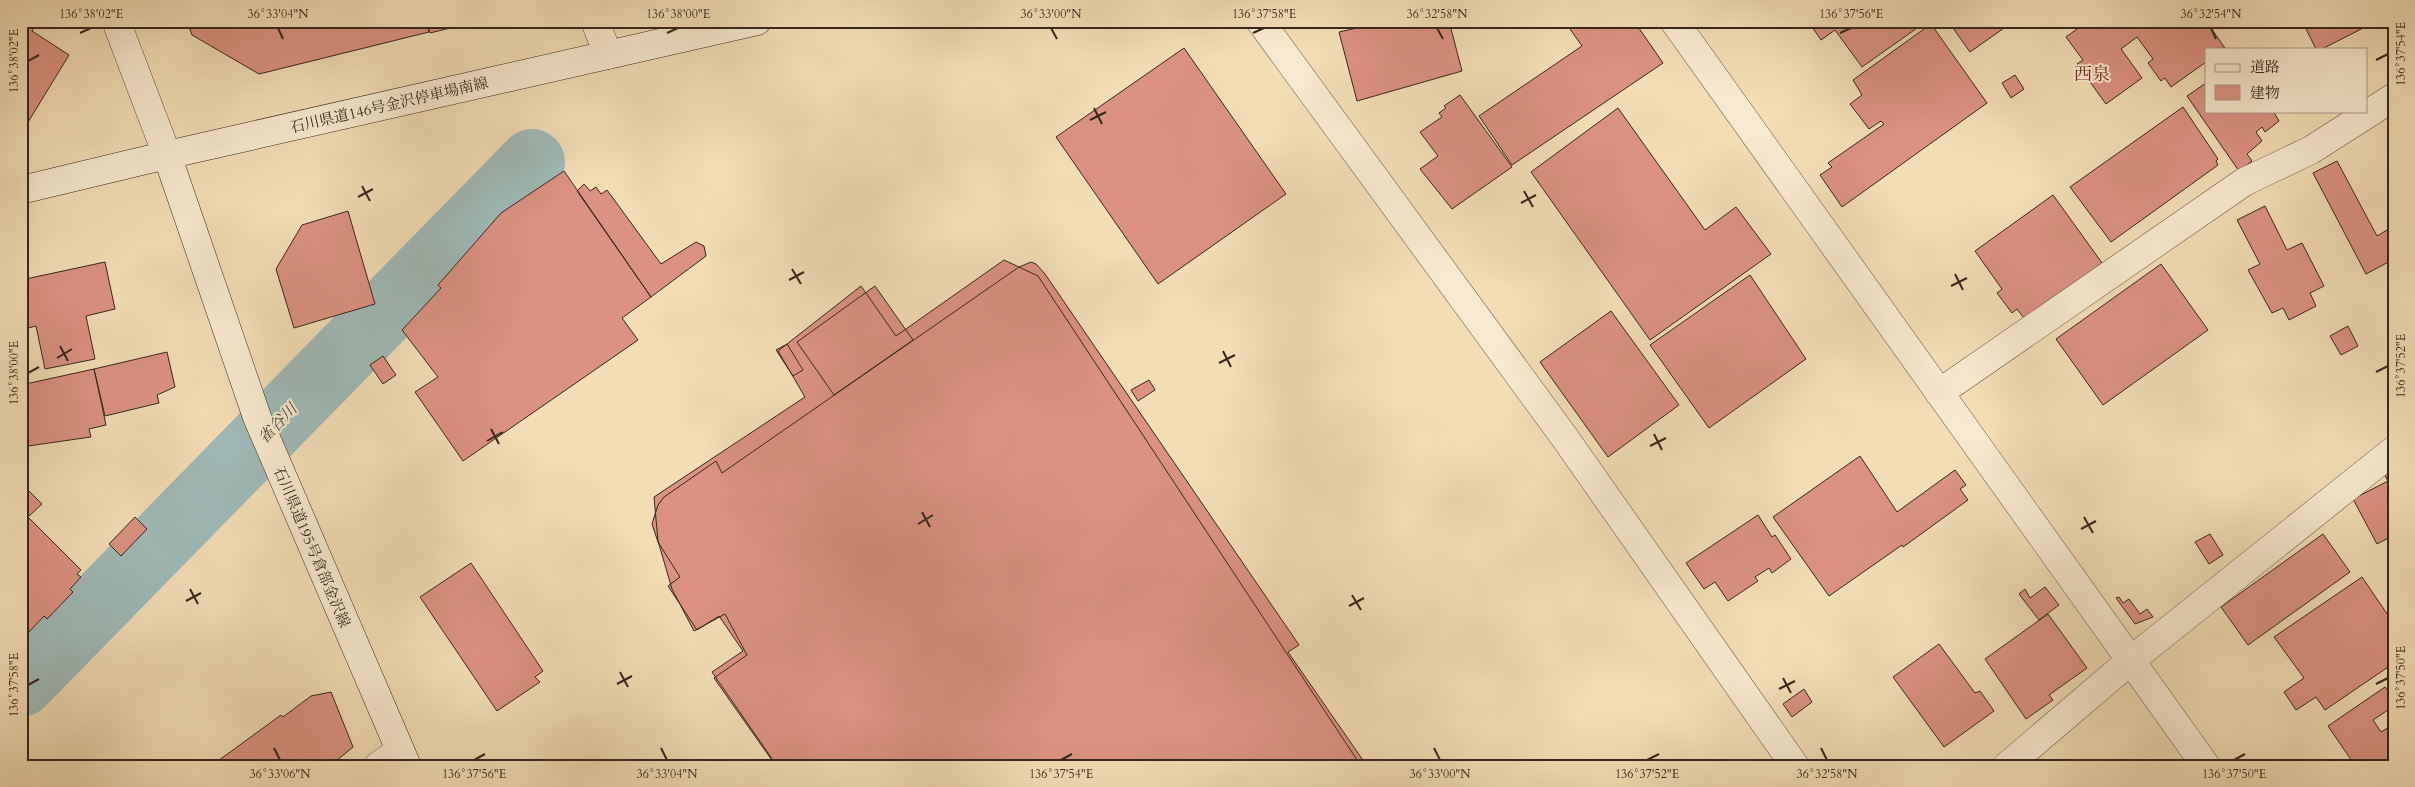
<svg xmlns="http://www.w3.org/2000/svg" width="2415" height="787" font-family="Cardo,'Noto Serif JP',serif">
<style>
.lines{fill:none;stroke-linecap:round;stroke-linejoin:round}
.river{stroke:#9fbab7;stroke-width:66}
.building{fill:#db9282;stroke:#36271f}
.minor-casing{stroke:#655444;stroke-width:29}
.tertiary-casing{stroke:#655444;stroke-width:29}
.secondary-casing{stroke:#36271f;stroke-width:29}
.minor{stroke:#f7e9cf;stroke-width:28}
.tertiary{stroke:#f7e9cf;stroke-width:28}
.secondary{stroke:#f7e9cf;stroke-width:28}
.ticks{fill:none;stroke:#36271f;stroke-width:2}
.labels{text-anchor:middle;stroke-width:4;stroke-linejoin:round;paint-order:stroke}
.street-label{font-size:15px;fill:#36271f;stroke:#f7e9cf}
.water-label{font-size:16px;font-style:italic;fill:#504c45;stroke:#f7e9cf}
.quarter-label{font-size:18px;fill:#7a1f14;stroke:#f7e9cf}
.neatline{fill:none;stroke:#36271f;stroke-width:2}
.ticks-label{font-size:12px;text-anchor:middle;fill:#36271f}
</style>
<rect width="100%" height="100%" fill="#f2ddb5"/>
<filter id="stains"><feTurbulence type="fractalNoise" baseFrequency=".004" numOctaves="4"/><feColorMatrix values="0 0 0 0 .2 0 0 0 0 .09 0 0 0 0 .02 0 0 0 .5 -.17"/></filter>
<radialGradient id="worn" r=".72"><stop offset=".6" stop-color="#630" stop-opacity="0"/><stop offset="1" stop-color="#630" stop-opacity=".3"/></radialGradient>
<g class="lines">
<path class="river" d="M21,684l511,-522"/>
</g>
<path class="building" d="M21,21h17l-6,10 37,24 -47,77z
M187,21h238l4,11 -170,42 -67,-39z
M426,21h53l-49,12z
M1388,21h61l13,50 -105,30 -18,-69z
M1581,21h53l29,42 -151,102 -33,-49 103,-70 -12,-17z
M1808,21h119l-65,46 -27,-37 -14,10z
M1948,21h66l-44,31z
M2088,21h118l19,27 -19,1v13l-35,25 -6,-9 -4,3 -13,-18 5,-4 -16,-22 -16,12 21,29 -36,26 -29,-40 6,-4 -17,-23z
M2302,21h68l1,3 -49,25h-6z
M1931,24l56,79 -145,104 -22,-32 12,-8 -4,-4 56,-39 -3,-3 -12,8 -19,-25 12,-9 -9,-15z
M1184,48l102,146 -128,90 -102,-147z
M2015,75l9,14 -13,9 -9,-15z
M2206,83v28h67l6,10 -14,11 -3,-5 -6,5 6,9 -15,13 5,7 -13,10 -52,-75z
M1460,95l52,72 -60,42 -32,-40 18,-13 -18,-24 22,-15 -3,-4 7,-5 -2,-2z
M2183,107l35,52 -2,2 2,4 -107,77 -41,-55z
M1618,108l87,122 31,-23 35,47 -121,86 -119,-168z
M2337,161l40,75 10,-6 7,13v16l-28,15 -53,-101z
M564,171l87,126 -29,21 16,22 -175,121 -48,-69 23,-15 -36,-47 39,-42 -3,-3 63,-72z
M584,184l6,7 6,-4 5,7 6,-4 54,74 35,-22 8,4 2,10 -55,41 -74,-106z
M2053,195l52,72 -78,55 -10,-13 -5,4 -15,-20 5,-4 -27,-38z
M2265,206l22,44 15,-7 22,43 -14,7 6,13 -27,14 -6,-12 -11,5 -24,-43 12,-6 -23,-44z
M348,211l27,93 -81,24 -18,-59 26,-44z
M1004,260l34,16 323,490h-585l-62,-88 33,-23 -22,-41 -31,17 -22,-42 -14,-48 -4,-44 151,-100 -27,-46 83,-65 35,50z
M105,262l10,47 -29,7 9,43 -50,10 -9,-43 -15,4v-50z
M1031,262l5,2 9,10 254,371 -11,7 79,114h-590l-65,-94 31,-21 -24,-35 -22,14 -29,-44 12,-9 -22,-35 -6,-18 6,-19 6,-8 52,-36 6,12 297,-206z
M2161,264l47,66 -105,75 -47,-66z
M1750,275l56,84 -97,69 -59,-83z
M875,286l38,54 -79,55 -37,-53z
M1611,311l68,94 -71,52 -68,-95z
M2348,326l10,20 -17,9 -11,-19z
M787,344l16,26 -10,6 -17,-26z
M167,352l8,35 -18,8 2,8 -54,13 -11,-47z
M383,356l13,19 -13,9 -13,-19z
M94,369l12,56 -17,4 2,8 -70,10v-62z
M1149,380l6,10 -17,11 -7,-11z
M1860,456l37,56 58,-42 11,15 -6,4 8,11 -65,47 -1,-2 -73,51 -56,-79z
M2394,468v67l-17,9 -24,-45 35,-18 -4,-7z
M21,483l21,21 -14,13 53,53 -4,4 4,3 -11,12 3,3 -26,27 -3,-3 -15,16 -8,-5z
M1758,515l14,22 3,-2 16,24 -19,14 -3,-5 -14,9 3,4 -30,20 -13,-19 -11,7 -18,-26z
M135,517l12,12 -26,27 -12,-12z
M2210,534l13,21 -14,9 -14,-22z
M2323,534l27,38 -102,73 -27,-38z
M471,563l72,108 -8,6 5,5 -43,29 -77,-114z
M2362,577l32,47v39l-69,47 -9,-13 -20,13 -12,-18 20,-14 -30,-41z
M2045,587l14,18 -20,15 -20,-26 6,-5 5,9z
M2119,597l4,6 6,-4 11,15 7,-5 6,8 -18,7 -19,-26z
M2048,614l39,54 -38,27 4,5 -27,19 -41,-60z
M1939,644l36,49 5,-2 14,20 -50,36 -51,-70z
M2385,687l9,12v7l-21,14 8,12 13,-8v42h-57l8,-6 3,3 4,-2 -24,-35z
M1804,689l8,13 -20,15 -9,-13z
M331,692l22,55 -23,19h-119l70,-51 2,2 28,-21z"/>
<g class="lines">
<defs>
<path id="minor" d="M595,21l13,34
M1260,21l305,417 230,328
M1674,21l532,745
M1939,393l305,-211 67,-32 83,-53
M378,766l21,-15
M2007,766l123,-105 264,-211"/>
<path id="tertiary" d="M116,21l51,134"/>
<path id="secondary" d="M167,155l90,262 150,349
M21,190l146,-35 590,-134"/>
</defs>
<use href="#minor" class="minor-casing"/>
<use href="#tertiary" class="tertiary-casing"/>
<use href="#secondary" class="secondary-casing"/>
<use href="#minor" class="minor"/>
<use href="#tertiary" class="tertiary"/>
<use href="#secondary" class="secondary"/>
</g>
<path class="ticks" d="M278,28l5,11M1051,28l6,11M1437,28l6,11M2211,28l5,11M80,33l11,-5M667,33l11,-5M1253,33l11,-5M1840,33l11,-5M2376,60l12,-6M28,61l11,-6M1094,108l8,16M1090,120l16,-8M362,186l8,15M1524,191l9,16M358,197l15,-8M1521,203l15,-8M792,269l9,15M1955,274l8,16M789,280l15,-8M1951,286l16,-8M60,346l8,15M1223,351l8,16M57,358l15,-9M1219,363l16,-8M2376,372l12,-6M28,373l11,-6M491,429l8,15M1654,434l8,16M487,441l16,-9M1650,446l16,-8M922,512l8,15M2084,517l9,16M918,524l15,-9M2081,529l15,-8M190,589l8,15M1352,595l9,15M186,601l15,-8M1349,606l15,-8M620,672l8,15M1783,678l8,15M617,684l15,-8M2376,684l12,-6M28,685l11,-6M1779,689l16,-8M274,748l6,12M661,748l6,12M1434,748l6,12M1821,748l6,12M474,760l11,-6M1061,760l11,-6M1647,760l12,-6M2234,760l11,-6"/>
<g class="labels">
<g class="street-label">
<text transform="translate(389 105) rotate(-13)" y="5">石川県道146号金沢停車場南線</text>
<text transform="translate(312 547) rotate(67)" y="5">石川県道195号倉部金沢線</text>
</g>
<g class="water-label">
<text transform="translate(277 423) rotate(-46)" y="6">雀谷川</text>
</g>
<g class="quarter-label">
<text x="2092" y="80">西泉</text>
</g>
</g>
<rect width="2415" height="787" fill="none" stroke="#f2ddb5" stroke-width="55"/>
<rect x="2205" y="48" width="162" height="65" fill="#f7e9cf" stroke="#aa9b89"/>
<rect x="2215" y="64" width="25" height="8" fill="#f7e9cf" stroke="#aa9b89"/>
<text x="2250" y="72" font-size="15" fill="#36271f">道路</text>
<rect x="2215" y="85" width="25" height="15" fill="#db9282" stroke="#aa9b89"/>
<text x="2250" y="98" font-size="15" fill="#36271f">建物</text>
<rect x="28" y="28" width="2360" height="732" class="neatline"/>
<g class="ticks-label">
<text x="91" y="18">136°38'02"E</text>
<text x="278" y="18">36°33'04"N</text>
<text x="678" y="18">136°38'00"E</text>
<text x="1051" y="18">36°33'00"N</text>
<text x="1264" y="18">136°37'58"E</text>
<text x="1437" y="18">36°32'58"N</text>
<text x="1851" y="18">136°37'56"E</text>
<text x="2211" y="18">36°32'54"N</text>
<text transform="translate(2401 54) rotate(-90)" y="4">136°37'54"E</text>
<text transform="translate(14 61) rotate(-90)" y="4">136°38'02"E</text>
<text transform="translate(2401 366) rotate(-90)" y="4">136°37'52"E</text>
<text transform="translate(14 373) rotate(-90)" y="4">136°38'00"E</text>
<text transform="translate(2401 678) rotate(-90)" y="4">136°37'50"E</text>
<text transform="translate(14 685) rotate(-90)" y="4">136°37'58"E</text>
<text x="280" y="778">36°33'06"N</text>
<text x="474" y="778">136°37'56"E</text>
<text x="667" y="778">36°33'04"N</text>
<text x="1061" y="778">136°37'54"E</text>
<text x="1440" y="778">36°33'00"N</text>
<text x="1647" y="778">136°37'52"E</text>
<text x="1827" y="778">36°32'58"N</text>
<text x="2234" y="778">136°37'50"E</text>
</g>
<rect width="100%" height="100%" filter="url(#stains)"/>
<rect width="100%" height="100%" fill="url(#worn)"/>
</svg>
